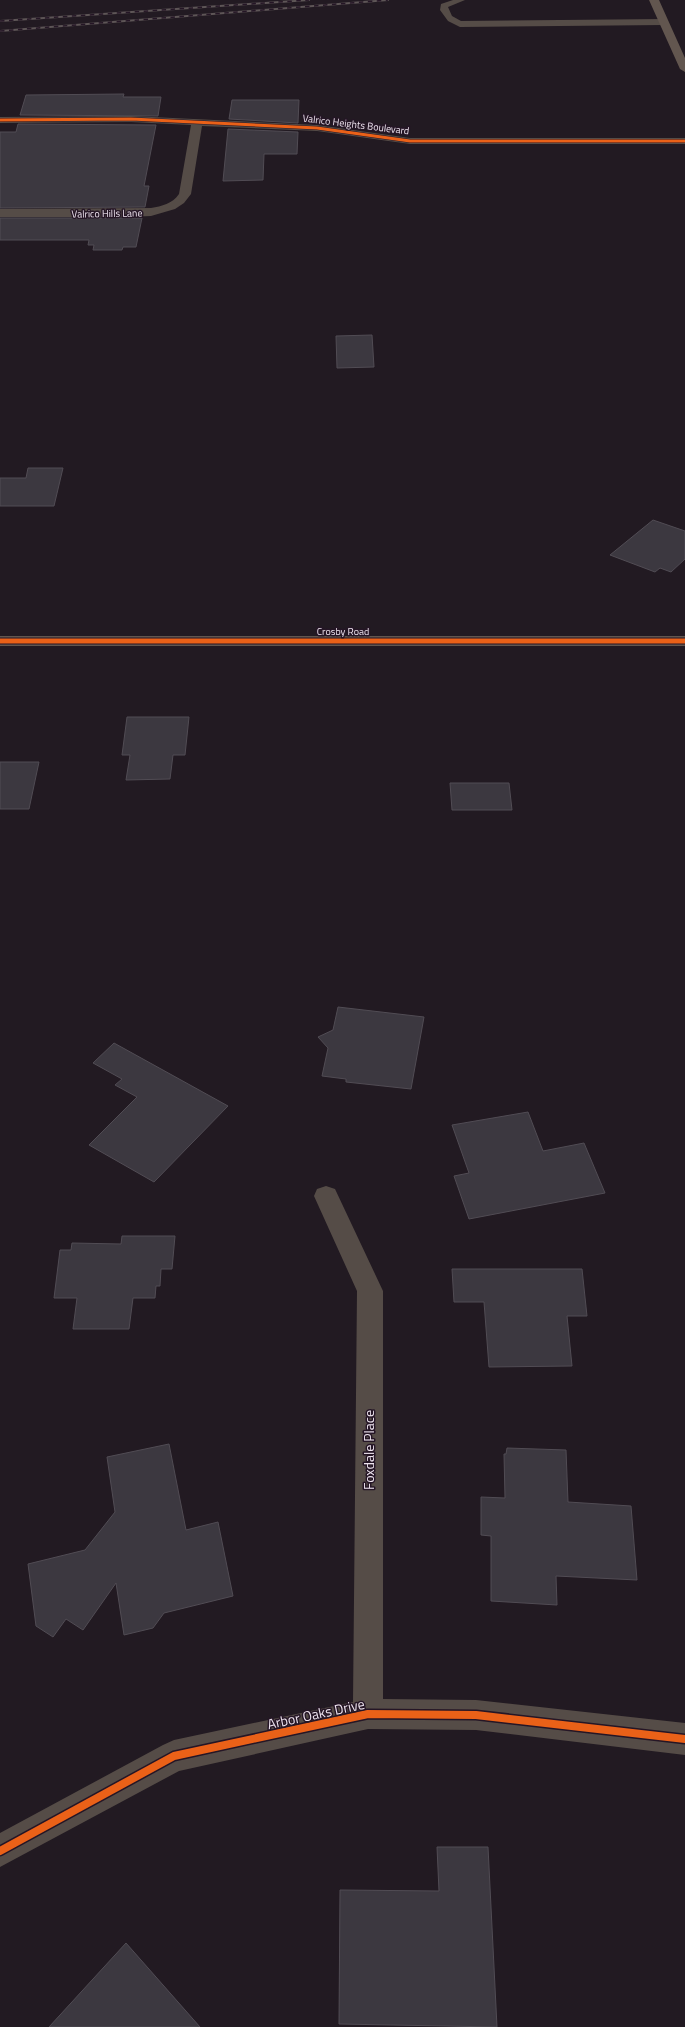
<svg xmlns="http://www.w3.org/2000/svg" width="685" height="2027" font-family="'Titillium Web',sans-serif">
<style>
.building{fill:#3c3840;stroke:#514c54}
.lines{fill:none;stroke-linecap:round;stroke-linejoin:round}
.lane{fill:#554c47;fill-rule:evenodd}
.street{fill:#554c47;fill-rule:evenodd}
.secondary{fill:#62564f;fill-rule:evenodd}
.rail-casing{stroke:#5e5657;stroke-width:2}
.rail{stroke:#251626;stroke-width:1.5;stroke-dasharray:4.5;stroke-linecap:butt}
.cycleway-far2-casing{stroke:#251626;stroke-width:4}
.cycleway-far1-casing{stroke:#251626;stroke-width:7}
.cycleway-casing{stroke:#251626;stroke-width:11}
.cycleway-far2{stroke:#ea6118;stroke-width:3}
.cycleway-far1{stroke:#ea6118;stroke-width:5}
.cycleway{stroke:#ea6118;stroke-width:8}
.labels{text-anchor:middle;stroke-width:3;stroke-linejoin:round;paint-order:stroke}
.far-street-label{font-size:10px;fill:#eee4ef;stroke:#251626}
.near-street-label{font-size:14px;fill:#eee4ef;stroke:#251626}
</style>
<rect width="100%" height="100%" fill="#221a22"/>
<path class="building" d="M124,94l-1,3h38l-3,19 -138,-1 6,-20z
M232,100h67l-1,23 -69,-4z
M18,124l138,1 -12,61h5l-4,21 -145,1v-76h16z
M228,129l70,3 -1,22h-33l-1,26 -40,1z
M0,218h142l-6,29h-13l-1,3h-29l1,-5h-6l1,-5h-89z
M372,335l2,32 -37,1 -1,-32z
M28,468h35l-9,38h-54v-28h26z
M653,520l32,11v28l-14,13 -11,-4 -5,4 -45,-17z
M127,717h62l-4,38h-12l-3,24 -44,1 4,-25h-8z
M0,762h39l-10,47h-29z
M450,783h59l3,27h-60z
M338,1007l86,10 -13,72 -65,-7v-3l-24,-3 6,-28 -10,-11 15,-7z
M114,1043l114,63 -74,76 -65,-37 48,-48 -22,-12 7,-6 -29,-16z
M528,1112l15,39 41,-8 21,50 -136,26 -15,-43 15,-3 -17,-48z
M122,1236h53l-3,33h-11l-1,17h-4l-1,12h-22l-4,31h-56l4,-31h-23l6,-48h11l1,-7 49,1z
M452,1269h130l5,47h-20l5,50 -83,1 -5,-65h-30z
M169,1444l17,86 32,-8 15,74 -69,17 -11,15 -29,7 -8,-52 -33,47 -17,-11 -13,18 -17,-11 -8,-62 57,-14 30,-38 -8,-55z
M507,1448l59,2 2,52 63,4 6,74 -81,-4 1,29 -66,-4v-65l-10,-1v-38l24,1 -1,-44h2z
M437,1847h51l9,180 -158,-3 1,-134 99,1z
M126,1943l74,84h-151z"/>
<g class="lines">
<path class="lane" d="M453,0h12l-17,7 4,9 9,5 203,-2 4,3 -4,3 -204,2 -12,-6 -8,-11 1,-6z"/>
<path class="street" d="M131,116l186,9 93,13h275v6h-275l-93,-13 -115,-5 -11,68 -7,9 -9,6 -24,7 -24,1h-127v-8l151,-1c11,-2 21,-4 28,-14l12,-69 -60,-3 -131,1v-6z
M326,1186l9,3 48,102v408l93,1 209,23v32l-209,-25 -108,-1 -189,42 -179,96v-34l163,-88 11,-5 179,-38 4,-411 -43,-95 3,-7z"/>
<path class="secondary" d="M649,0h10l26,58v14l-5,-3z
M0,636h685v10h-685z"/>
<defs>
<path id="rail" d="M0,21l309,-21
M0,31l388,-31"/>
</defs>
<use href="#rail" class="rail-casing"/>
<use href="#rail" class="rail"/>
<defs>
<path id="cycleway-far2" d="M0,120l131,-1 186,9 93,13h275"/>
<path id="cycleway-far1" d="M0,641h685"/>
<path id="cycleway" d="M0,1851l174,-95 194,-42 108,1 209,24"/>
</defs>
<use href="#cycleway-far2" class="cycleway-far2-casing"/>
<use href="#cycleway-far1" class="cycleway-far1-casing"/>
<use href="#cycleway" class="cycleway-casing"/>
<use href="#cycleway-far2" class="cycleway-far2"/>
<use href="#cycleway-far1" class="cycleway-far1"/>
<use href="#cycleway" class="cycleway"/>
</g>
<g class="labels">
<g class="far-street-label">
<text transform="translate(356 124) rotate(7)" y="4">Valrico Heights Boulevard</text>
<text transform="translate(107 213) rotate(-1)" y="4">Valrico Hills Lane</text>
<text x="343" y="635">Crosby Road</text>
</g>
<g class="near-street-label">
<text transform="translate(369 1450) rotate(-90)" y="5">Foxdale Place</text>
<text transform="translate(316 1714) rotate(-12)" y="5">Arbor Oaks Drive</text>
</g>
</g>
</svg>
